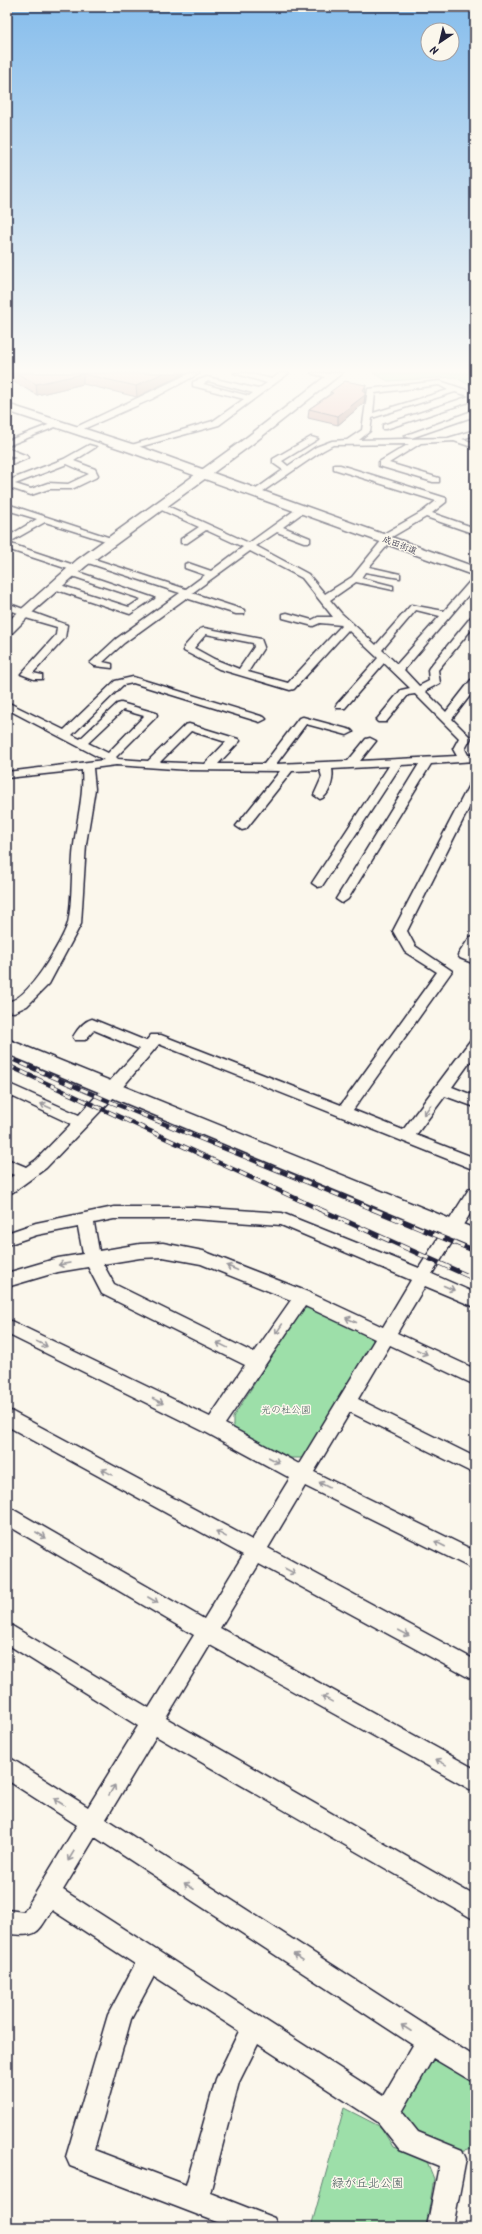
<svg xmlns="http://www.w3.org/2000/svg" width="482" height="2234" font-family="Kalam,'Klee One',sans-serif">
<style>
.green{fill:#9ddfa9;stroke:#608072}
.lines{fill:none;stroke-linecap:round;stroke-linejoin:round}
.street-casing{stroke:#22223b;stroke-width:3}
.secondary-casing{stroke:#22223b;stroke-width:3}
.highway-casing{stroke:#22223b;stroke-width:3}
.street{fill:#fbf7ec;fill-rule:evenodd}
.secondary{fill:#fbf7ec;fill-rule:evenodd}
.highway{fill:#fbf7ec;fill-rule:evenodd}
.rail-far1-casing{stroke:#22223b;stroke-width:4.5}
.rail-casing{stroke:#22223b;stroke-width:5}
.rail-far1{stroke:#fbf7ec;stroke-width:3;stroke-dasharray:8;stroke-linecap:butt}
.rail{stroke:#fbf7ec;stroke-width:3.5;stroke-dasharray:11;stroke-linecap:butt}
.wall{fill:#c4918f;stroke:#22223b}
.shaded-wall{fill:#a07674;stroke:#22223b}
.building{fill:#e4a9a6;stroke:#22223b}
.oneway{stroke:#99979c}
.labels{text-anchor:middle;stroke-width:3;stroke-linejoin:round;paint-order:stroke}
.far-street-label{font-size:9px;fill:#22223b;stroke:#fbf7ec}
.park-label{font-size:10px;fill:#475b5c;stroke:#fbf7ec}
.near-park-label{font-size:12px;fill:#475b5c;stroke:#fbf7ec}
</style>
<rect width="100%" height="100%" fill="#fbf7ec"/>
<filter id="ink" filterUnits="userSpaceOnUse"><feTurbulence type="fractalNoise" baseFrequency=".025" numOctaves="2"/><feDisplacementMap in="SourceGraphic" scale="8" xChannelSelector="R" yChannelSelector="G"/><feConvolveMatrix kernelMatrix="1 2 1 2 8 2 1 2 1" color-interpolation-filters="sRGB"/></filter>
<g filter="url(#ink)">
<path class="green" d="M373,373h102v13l-8,-2 -12,-7 -67,4z
M308,1307l63,27 2,7 -70,117h-12l-58,-28v-13l68,-106z
M429,2046l46,29v74l-3,-1 -17,5 -46,-17 -17,-23z
M344,2108l37,19 12,20 33,12 8,20 -8,48h-115z"/>
<g class="lines">
<defs>
<path id="street" d="M190,373h10l-48,26 -73,32 -7,-2z
M234,373h13l25,6 8,-6h9l-70,52 -91,25v-4l85,-25 31,-22 -51,-13v-4l14,-5 51,12 9,-6zM208,381l45,12 -4,3 -46,-12z
M311,373h14l11,4 -4,2z
M440,381l35,12v7l-89,29h-3v-4l87,-29 -15,-4 -83,26 -2,13 -11,9 89,-2 27,-8v5l-13,4 13,4v5l-21,-7 -33,2 -32,20 50,15v4h-6l-54,-16v-4l30,-18 -76,1 -11,6 -63,43 -7,-2 31,-22 -10,-7v-4l38,-22 7,2 -36,22 6,5 28,-19 16,-6 15,-1 15,-10 6,-41zM439,385l9,5 -75,23 2,-20z
M472,411h3v5l-64,22 -7,-2z
M56,422l7,2 -56,22v-5z
M89,445l7,2 -22,14 21,8 3,6 -1,2 -25,12h-23l-18,6 -24,-8v-6l57,-22zM67,464l22,10 -21,10 -20,-1 -17,6 -16,-5z
M7,448l20,8 1,2 -21,9v-6l9,-3 -9,-4z
M334,465h6l106,33v4l-14,11 43,15v6l-49,-17 -36,21 2,2 -23,27 31,7v4l-35,-6 -4,6 32,8v4l-37,-8 -26,18 11,13 35,32 35,-40 33,6 28,-32 3,-1v9l-71,83 15,16 10,-5 -1,-11 1,-2 42,-51 4,-1v9l-37,45 2,13 -15,8 21,21 25,-32 4,-1v10l-23,30 19,19 -6,11 3,6h7v6l-44,3 -83,135 -6,4 -6,-4 83,-135 -18,1 -79,121 -4,1 -6,-4 77,-117 -57,3c2,9 -2,27 -12,30l-6,-4 8,-18 -2,-7 -28,1 -46,58 -4,1 -6,-4 44,-55 -91,-1 -73,-5 -23,3 2,21 -9,55 -5,80 -32,60 -22,22 -13,6 -7,-1v-10c19,3 56,-61 61,-78 5,-24 3,-54 6,-78 3,-26 10,-49 8,-75l-75,8v-6l97,-12 -97,-51v-7l57,28 51,-49 18,-4 131,40 2,2 -6,3 -127,-39 -10,2 -51,50 8,4 37,-35 4,-1 35,10 1,2 -1,2 -40,40 2,2 30,2 37,-36 4,-1 49,15 2,2 -2,2 -20,21h46l35,-46 4,-1 48,13 2,2 -6,3 -41,-11 -30,40 72,-3 18,-22 4,-1 6,3 -16,20 97,-5 -4,-7 6,-11 -44,-44 -7,1 -22,27h-8l-2,-2 2,-2 23,-28 9,-2 -26,-25 -39,45h-8l-1,-2 1,-2 41,-46 -30,-28 -54,59 -4,1 -71,-21 -35,-18v-4l16,-18 4,-1 57,11 3,8 -16,25 40,11 54,-58 -22,-2 -7,3 -30,-8v-4l4,-1 25,7 6,-3h15l-31,-39 -52,-27 -58,42 52,17v4h-8l-50,-16 -62,45 -21,19 9,2v4l-17,-2 -5,-3 26,-24 64,-46 -98,-32v-4h6l98,32 19,-14 -20,-7v-4l3,-1 23,8 32,-24 -37,-17 -19,13h-6v-4l18,-12 -42,-19v-4h6l86,39 50,-36h6v4l-22,16 27,11v4h-6l-27,-10 -21,14 52,28 17,20 27,-17 30,-37 -4,-2 2,-2 42,-24 14,-11 -102,-32zM416,610l24,6 -43,48 -15,-14zM206,634l47,9 1,4 -15,22 -25,-10 -20,-11zM123,710l21,6 -36,37 -20,-10zM191,731l35,11 -21,22 -45,-2z
M7,504l110,36 -2,2h-6l-64,-20 -37,21 69,23 2,2 -4,3 79,27 -24,16 -79,-26 -2,-2 5,-3 75,24 12,-8 -75,-25 -2,-2 4,-3 -61,-20v-12l30,-18 -30,-9z
M7,603l60,22 -2,13 -32,35 9,2v4h-8l-13,-5 35,-39 1,-8 -38,-11 -1,-3 -11,-4z
M475,781v15l-68,135 8,15 37,25 -99,139 50,20 67,-89 5,-1v15l-23,32 23,9v11l-30,-11 -29,39 59,23v12l-316,-126 -43,51 -70,73 -33,24 -6,2v-14l7,-5 -7,-3v-13l19,8 10,-7 35,-36 -64,-30v-11l72,32 60,-66 -45,-19 -9,10h-10l-2,-3c4,-7 11,-16 19,-18l54,22 5,-6h10l180,70 96,-133 -32,-20 -12,-21 76,-146z
M475,936v14l-2,3 2,2v9l-15,-6 -2,-3 12,-18z
M475,1187v19l-43,68 43,19v14l-50,-21 -28,47 78,36v16l-85,-40 -32,54 117,58v17l-125,-62 -36,60 161,79v19l-170,-84 -37,62 207,112v21l-216,-117 -39,64 255,141v23l-265,-147 -44,73 309,178v24l-319,-184 -50,83 369,238v26l-42,-25 -31,54 16,20 44,18 4,9 -13,68h-26l12,-61 -39,-16 -22,-28 -120,-78 -19,38 -29,111 64,25 4,9h-48l-160,-61 -4,-9 42,-142 27,-51 -83,-54c-16,26 -14,26 -45,24v-24l17,2 53,-87 -70,-45v-24l81,51 50,-81 -131,-82v-21l142,85 45,-73 -187,-110v-19l197,113 39,-64 -236,-129v-17l245,131 38,-62 -83,-45 -200,-99v-15l203,98 35,-52 -143,-71 -14,-27 -30,5 -51,15v-14l51,-15 25,-4 -5,-27 -41,8 -30,10v-12l29,-10 78,-16h79l89,6 137,55 50,-79zM114,1219h79l88,6 130,55 -28,47 -75,-35 -105,-41 -40,-8 -23,1 -41,7 -5,-28zM163,1257l38,7 90,36 -37,53 -140,-69 -11,-20 37,-6zM305,1306l70,33 -76,125 -74,-40zM95,1837l318,208 -30,51 -320,-206zM154,1976l85,55 -23,48 -30,106 -92,-35 37,-131z"/>
<path id="secondary" d="M330,373h12l-91,72 -165,121 -50,43 -24,24 -5,1v-12l70,-62 166,-120z
M7,1039l468,190v19l-468,-194z"/>
<path id="highway" d="M7,404l128,41 340,122v9l-348,-125 -120,-40z"/>
</defs>
<use href="#street" class="street-casing"/>
<use href="#secondary" class="secondary-casing"/>
<use href="#highway" class="highway-casing"/>
<use href="#street" class="street"/>
<use href="#secondary" class="secondary"/>
<use href="#highway" class="highway"/>
<defs>
<path id="rail-far1" d="M7,1057l104,45 264,108
M7,1065l314,145"/>
<path id="rail" d="M319,1209l156,70
M372,1209l103,42"/>
</defs>
<use href="#rail-far1" class="rail-far1-casing"/>
<use href="#rail" class="rail-casing"/>
<use href="#rail-far1" class="rail-far1"/>
<use href="#rail" class="rail"/>
</g>
<path class="wall" d="M7,373h178l-48,24 -54,-13 -46,11 -23,-13z
M330,392l36,1 -2,10 -26,22 -30,-7 1,-9 21,-15z"/>
<path class="shaded-wall" d="M9,373h4l1,9 -7,2v-10z
M163,373h22l-48,24 -1,-11z
M83,374v10l-46,11 -1,-11z
M366,385l-2,18 -26,22v-9l25,-26z"/>
<path class="building" d="M16,373h147l-27,13 -53,-12 -47,10z
M345,381l21,4 -3,5 2,1v4l-27,21 -29,-7 24,-16 -3,-1z"/>
<defs><path id="oneway-shaft" d="M-6 0H5M1.5-3L5.5 0L1.5 3" fill="none" stroke-width="1.6" stroke-linecap="round" stroke-linejoin="round"/></defs>
<g class="oneway">
<use href="#oneway-shaft" transform="translate(46 1106) rotate(-156)"/>
<use href="#oneway-shaft" transform="translate(427 1110) rotate(127)"/>
<use href="#oneway-shaft" transform="translate(64 1264) rotate(170)"/>
<use href="#oneway-shaft" transform="translate(232 1268) rotate(-157)"/>
<use href="#oneway-shaft" transform="translate(449 1288) rotate(24)"/>
<use href="#oneway-shaft" transform="translate(351 1320) rotate(-156)"/>
<use href="#oneway-shaft" transform="translate(279 1329) rotate(124)"/>
<use href="#oneway-shaft" transform="translate(42 1344) rotate(26)"/>
<use href="#oneway-shaft" transform="translate(222 1345) rotate(-154)"/>
<use href="#oneway-shaft" transform="translate(422 1352) rotate(25)"/>
<use href="#oneway-shaft" transform="translate(158 1401) rotate(26)"/>
<use href="#oneway-shaft" transform="translate(274 1460) rotate(28)"/>
<use href="#oneway-shaft" transform="translate(107 1472) rotate(-151)"/>
<use href="#oneway-shaft" transform="translate(324 1485) rotate(-153)"/>
<use href="#oneway-shaft" transform="translate(221 1534) rotate(-151)"/>
<use href="#oneway-shaft" transform="translate(41 1535) rotate(30)"/>
<use href="#oneway-shaft" transform="translate(440 1544) rotate(-153)"/>
<use href="#oneway-shaft" transform="translate(290 1571) rotate(28)"/>
<use href="#oneway-shaft" transform="translate(153 1600) rotate(30)"/>
<use href="#oneway-shaft" transform="translate(404 1633) rotate(28)"/>
<use href="#oneway-shaft" transform="translate(327 1699) rotate(-151)"/>
<use href="#oneway-shaft" transform="translate(441 1762) rotate(-151)"/>
<use href="#oneway-shaft" transform="translate(112 1790) rotate(-59)"/>
<use href="#oneway-shaft" transform="translate(59 1802) rotate(-147)"/>
<use href="#oneway-shaft" transform="translate(71 1856) rotate(121)"/>
<use href="#oneway-shaft" transform="translate(189 1886) rotate(-147)"/>
<use href="#oneway-shaft" transform="translate(298 1957) rotate(-147)"/>
<use href="#oneway-shaft" transform="translate(406 2028) rotate(-147)"/>
</g>
</g>
<linearGradient id="sky" x2="0" y2="1"><stop stop-color="#86bdec"/><stop offset="0.54" stop-color="#fdfbf6"/><stop offset="1" stop-color="#fdfbf6" stop-opacity="0"/></linearGradient>
<rect width="482" height="686" fill="url(#sky)"/>
<g class="labels">
<g class="far-street-label">
<text transform="translate(400 545) rotate(21)" y="3">成田街道</text>
</g>
<g class="park-label">
<text x="286" y="1413">光の杜公園</text>
</g>
<g class="near-park-label">
<text x="368" y="2187">緑が丘北公園</text>
</g>
</g>
<rect width="482" height="2234" fill="none" stroke="#fbf7ec" stroke-width="24"/>
<rect x="12" y="12" width="458" height="2210" fill="none" stroke="#22223b" stroke-width="1.5" filter="url(#ink)"/>
<g transform="translate(440 42) rotate(215)"><circle r="19" fill="#fbf7ec" stroke="#a4a2a5"/>
<path d="M0-3L7 15L0 10L-7 15Z" fill="#22223b"/>
<text y="-6" font-size="11" font-weight="bold" text-anchor="middle" fill="#22223b">N</text>
</g>
</svg>
